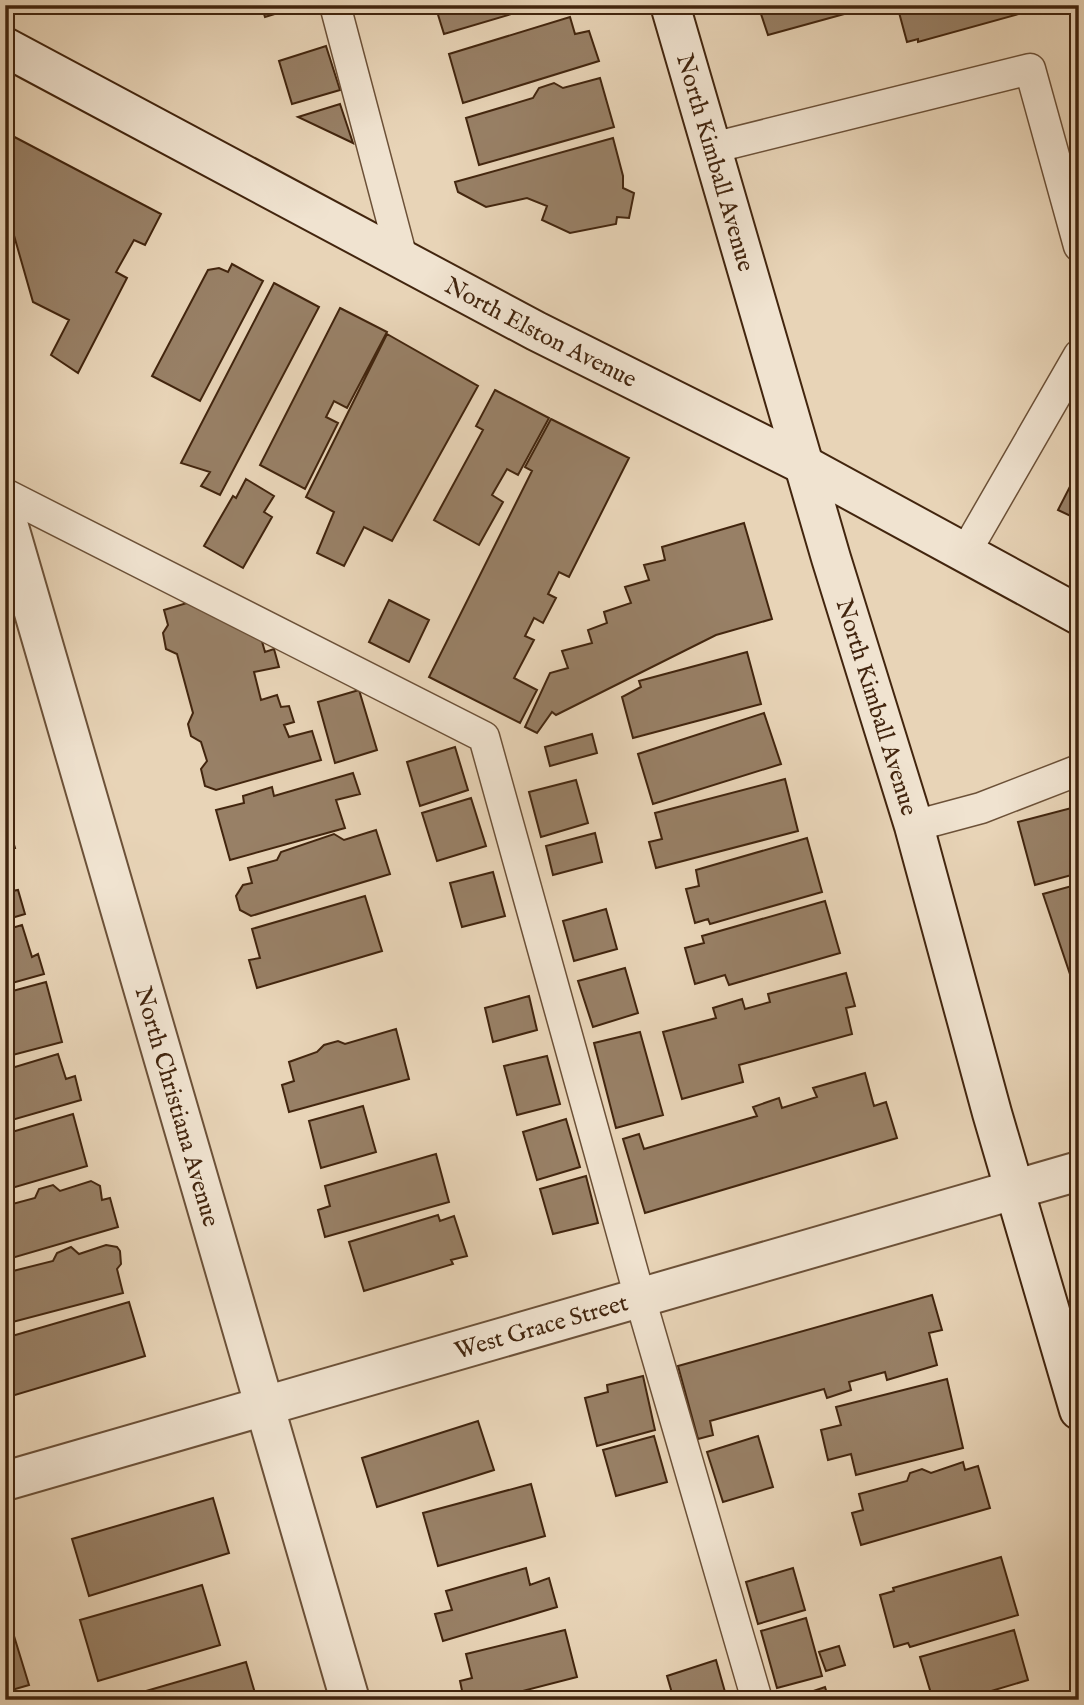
<svg xmlns="http://www.w3.org/2000/svg" width="1084" height="1705" font-family="'IM FELL English',serif">
<style>
.building{fill:#988066;stroke:#42250e;stroke-width:2}
.lines{fill:none;stroke-linecap:round;stroke-linejoin:round}
.lane-casing{stroke:#6c5138;stroke-width:33}
.street-casing{stroke:#6c5138;stroke-width:42}
.secondary-casing{stroke:#42250e;stroke-width:42}
.lane{stroke:#f0e3d0;stroke-width:30}
.street{stroke:#f0e3d0;stroke-width:38}
.secondary{stroke:#f0e3d0;stroke-width:38}
.labels{text-anchor:middle;stroke-width:7;stroke-linejoin:round;paint-order:stroke}
.street-label{font-size:24px;fill:#42250e;stroke:#f0e3d0}
</style>
<rect width="100%" height="100%" fill="#e8d4b7"/>
<filter id="stains"><feTurbulence type="fractalNoise" baseFrequency=".00286" numOctaves="4"/><feColorMatrix values="0 0 0 0 .2 0 0 0 0 .09 0 0 0 0 .02 0 0 0 .5 -.17"/></filter>
<radialGradient id="worn" r=".72"><stop offset=".6" stop-color="#630" stop-opacity="0"/><stop offset="1" stop-color="#630" stop-opacity=".3"/></radialGradient>
<path class="building" d="M261,5h43l-39,12z
M435,5h107l-98,29z
M758,5h119l-109,30z
M897,5h154l-133,37v-3l-11,3z
M570,17l5,17 14,-3 10,30 -136,42 -14,-49z
M326,46l14,44 -48,14 -13,-43z
M600,78l14,49 -135,38 -13,-47 67,-20 6,-10 15,-5 9,5z
M340,104l13,39 -55,-26z
M5,132l156,82 -16,31 -11,-5 -18,32 11,6 -49,95 -27,-18 18,-35 -36,-18 -28,-98z
M613,138l10,38v12l11,5 -5,25 -12,-1 -1,7 -46,9 -28,-13 5,-14 -20,-8 -41,9 -28,-15 -3,-10z
M232,264l31,17 -63,120 -48,-25 56,-106 11,-2 9,4z
M274,283l45,24 -99,188 -19,-9 9,-14 -29,-9z
M340,308l47,24 -40,76 -13,-7 -8,16 12,6 -33,66 -45,-24z
M387,334l91,52 -86,155 -28,-14 -20,39 -27,-13 17,-41 -28,-15z
M495,390l54,28 -31,57 -11,-6 -15,26 11,7 -24,43 -45,-25 49,-90 -7,-4z
M551,419l78,39 -60,119 -10,-5 -11,22 8,4 -13,25 -9,-5 -9,18 9,4 -20,38 23,12 -17,33 -91,-46 103,-206 -7,-4z
M1079,469v51l-21,-10z
M246,479l28,17 -10,16 8,5 -29,51 -39,-22 29,-50 3,2z
M744,523l28,96 -56,16 -160,80 -4,-3 -15,21 -12,-6 25,-54 18,-5 -6,-17 30,-8 -4,-13 19,-7 -3,-11 27,-9 -6,-16 24,-7 -5,-15 21,-5 -3,-13z
M389,600l40,20 -20,42 -40,-20z
M190,602l71,36 4,14 9,-3 5,18 -25,5 7,28 16,-5 4,12 8,-1 5,16 -10,3 5,12 23,-6 9,29 -105,30 -11,-4 -4,-17 6,-8 -6,-19 -10,-6 -3,-12 5,-11 -16,-59 -11,-5 -3,-16 5,-8 -4,-15z
M747,652l14,52 -128,34 -11,-41 19,-10 -2,-6z
M359,690l18,60 -42,13 -17,-61z
M764,713l17,51 -128,40 -15,-50z
M592,734l5,19 -47,13 -5,-19z
M455,747l13,43 -48,16 -13,-44z
M353,773l7,21 -24,6 9,28 -115,32 -14,-50 28,-7 -1,-7 29,-9 2,9z
M785,779l13,52 -142,37 -7,-26 13,-3 -7,-26z
M576,780l12,43 -47,14 -12,-45z
M471,798l15,48 -49,15 -15,-48z
M1079,806v67l-44,12 -17,-63z
M7,822l8,26 -10,3v-28z
M376,830l14,44 -139,42 -11,-6 -4,-14 7,-11 9,-2 -4,-15 29,-8 4,-8 53,-18 10,6z
M595,833l7,29 -49,13 -7,-29z
M807,838l15,54 -112,32 -2,-5 -13,4 -9,-34 13,-3 -3,-16z
M5,866l7,25 6,-1 7,24 -20,6z
M493,872l12,44 -43,11 -12,-44z
M1079,884v117l-36,-107z
M365,896l17,55 -125,37 -8,-28 11,-2 -8,-29z
M825,901l15,52 -111,32 -4,-10 -30,9 -10,-36 19,-5 -2,-7z
M606,909l11,40 -43,12 -11,-40z
M22,925l10,32 6,-3 6,20 -39,11v-55z
M625,968l13,45 -45,14 -15,-46z
M846,973l9,33 -9,2 6,26 -113,31 4,17 -61,17 -19,-67 53,-14 -3,-10 29,-9 3,10 25,-7 -2,-8z
M46,982l16,60 -57,15v-64z
M529,996l8,34 -44,12 -8,-34z
M396,1029l13,50 -120,33 -7,-27 12,-4 -5,-19 28,-10 7,-7 14,-4 7,3z
M640,1032l23,83 -47,13 -22,-85z
M58,1054l8,25 9,-3 6,24 -76,22v-52z
M547,1056l13,48 -43,11 -13,-49z
M865,1073l9,33 12,-4 11,36 -252,75 -22,-74 16,-5 5,15 113,-33 -4,-9 26,-9 3,10 35,-11 -4,-9z
M363,1106l13,46 -55,16 -12,-47z
M73,1114l14,52 -82,24v-56z
M566,1119l14,48 -43,13 -14,-48z
M436,1154l13,48 -124,35 -7,-27 12,-4 -5,-20z
M586,1176l12,47 -45,11 -13,-45z
M91,1181l9,5 2,14 8,-2 8,29 -113,33v-54l30,-8 4,-9 14,-4 7,6z
M438,1215l2,6 14,-5 13,40 -16,4 2,4 -89,27 -15,-49z
M106,1245l11,2 3,4 1,13 -4,5 6,24 -118,31v-51l48,-12 4,-8 14,-6 8,7z
M932,1295l10,35 -13,3 8,32 -50,15 -2,-8 -36,10 2,8 -24,8 -3,-9 -114,32 3,14 -15,4 -20,-73z
M129,1302l16,54 -140,42v-60z
M643,1376l12,54 -58,16 -12,-48 23,-6 -1,-7z
M947,1379l16,69 -107,27 -5,-21 -23,6 -7,-30 20,-5 -5,-18z
M478,1421l16,49 -117,37 -15,-49z
M654,1436l13,46 -51,14 -13,-46z
M758,1436l15,51 -50,15 -16,-50z
M963,1462l2,8 13,-4 12,42 -129,37 -9,-32 11,-3 -4,-16 48,-13 3,-8 12,-4 9,4z
M531,1484l14,52 -107,30 -15,-53z
M213,1498l16,55 -140,43 -17,-57z
M1001,1557l17,58 -108,32 -2,-4 -14,4 -14,-52 14,-4 -1,-3z
M526,1568l4,17 19,-7 8,29 -114,34 -8,-27 17,-4 -6,-19z
M793,1568l12,42 -47,14 -12,-42z
M202,1585l18,60 -122,36 -18,-61z
M806,1618l16,58 -45,12 -16,-57z
M565,1630l12,47 -89,23h-24l-4,-19 12,-3 -6,-24z
M1014,1630l14,50 -67,20h-28l-13,-43z
M14,1636l15,49 -24,7v-53z
M839,1646l6,19 -19,6 -7,-19z
M716,1660l11,39 -53,1 -7,-24z
M246,1662l11,38h-142z
M825,1687l4,13h-42z"/>
<g class="lines">
<defs>
<path id="lane" d="M335,5l68,257
M712,148l318,-79 49,177
M5,494l479,243 156,561 117,402
M965,553l114,-198
M914,826l67,-18 98,-38"/>
<g id="street">
<path id="s1" d="M5,513l345,1187"/>
<path id="s2" d="M5,1481l1074,-310"/>
</g>
<g id="secondary">
<path id="s3" d="M670,5l161,553 83,268 78,287 87,297"/>
<path id="s4" d="M5,47l531,284 268,134 275,150"/>
</g>
</defs>
<use href="#lane" class="lane-casing"/>
<use href="#street" class="street-casing"/>
<use href="#secondary" class="secondary-casing"/>
<use href="#lane" class="lane"/>
<use href="#street" class="street"/>
<use href="#secondary" class="secondary"/>
</g>
<g class="labels">
<g class="street-label">
<text dy="8" stroke="none"><textPath href="#s3" startOffset="164">North Kimball Avenue</textPath></text>
<text dy="8" stroke="none"><textPath href="#s4" startOffset="607">North Elston Avenue</textPath></text>
<text dy="8" stroke="none"><textPath href="#s3" startOffset="732">North Kimball Avenue</textPath></text>
<text dy="8" stroke="none"><textPath href="#s1" startOffset="618">North Christiana Avenue</textPath></text>
<text dy="8" stroke="none"><textPath href="#s2" startOffset="558">West Grace Street</textPath></text>
</g>
</g>
<rect width="1084" height="1705" fill="none" stroke="#e8d4b7" stroke-width="28"/>
<rect x="7" y="7" width="1070" height="1691" fill="none" stroke="#42250e" stroke-width="3.5"/>
<rect x="14" y="14" width="1056" height="1677" fill="none" stroke="#42250e" stroke-width="2"/>
<rect width="100%" height="100%" filter="url(#stains)"/>
<rect width="100%" height="100%" fill="url(#worn)"/>
</svg>
